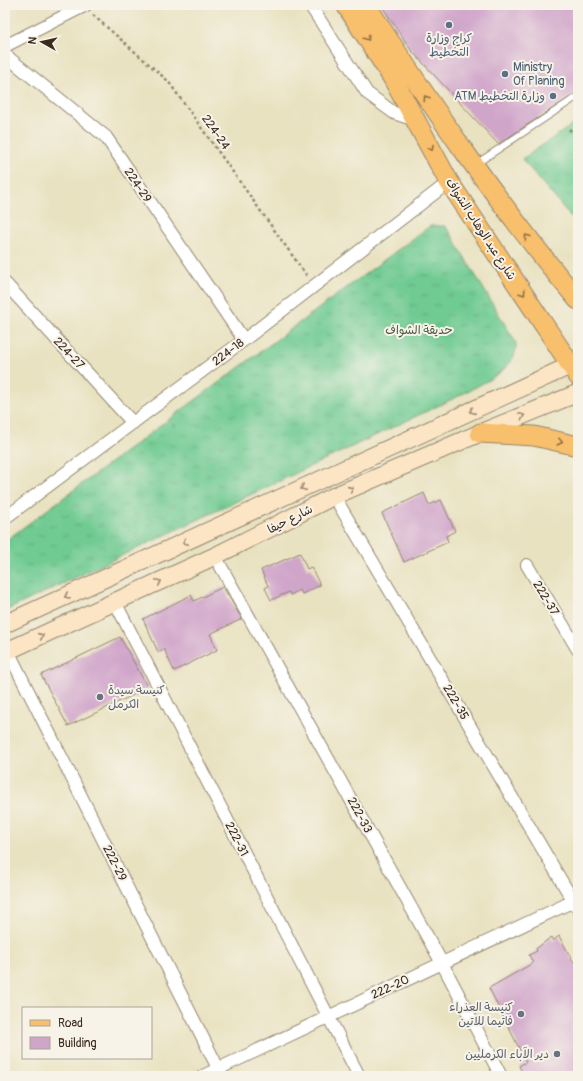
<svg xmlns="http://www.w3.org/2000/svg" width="583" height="1081" font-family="Pangolin,'Playpen Sans Arabic',sans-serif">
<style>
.grass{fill:url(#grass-tufts);stroke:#567a58}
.building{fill:#d0a5ca}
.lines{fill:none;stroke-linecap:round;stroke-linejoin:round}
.lane-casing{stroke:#928670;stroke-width:8}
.street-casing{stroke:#928670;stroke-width:14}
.secondary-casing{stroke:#928670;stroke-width:19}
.primary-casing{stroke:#928670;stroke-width:21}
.path{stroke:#928670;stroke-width:2.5;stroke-dasharray:3 3;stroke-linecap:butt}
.lane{stroke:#fff;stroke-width:6}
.street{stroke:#fff;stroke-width:12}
.secondary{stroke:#fce5c4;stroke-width:17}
.primary{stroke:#f8bf6c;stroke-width:19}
.oneway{stroke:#906d41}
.oneway2{stroke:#9c8871}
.service-dot{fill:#5c6f8a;stroke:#f7f3e8;stroke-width:1.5}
.worship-dot{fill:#6b7280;stroke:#f7f3e8;stroke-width:1.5}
.labels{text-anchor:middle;stroke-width:4;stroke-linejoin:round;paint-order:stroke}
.service-label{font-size:12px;fill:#4e5e75;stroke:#f7f3e8}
.street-label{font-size:12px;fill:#3b2a1e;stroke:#f7f3e8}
.park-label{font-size:12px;fill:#4b5a41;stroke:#f7f3e8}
.worship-label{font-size:12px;fill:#5b616d;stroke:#f7f3e8;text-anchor:end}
</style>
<defs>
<pattern id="grass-tufts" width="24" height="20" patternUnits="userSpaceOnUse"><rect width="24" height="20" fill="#70cb92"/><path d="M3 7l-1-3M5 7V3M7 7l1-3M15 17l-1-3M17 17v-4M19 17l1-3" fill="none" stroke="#62ae7d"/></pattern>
</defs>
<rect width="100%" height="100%" fill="#f7f3e8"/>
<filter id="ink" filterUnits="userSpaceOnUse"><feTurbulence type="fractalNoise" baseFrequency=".025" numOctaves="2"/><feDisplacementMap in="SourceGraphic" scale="8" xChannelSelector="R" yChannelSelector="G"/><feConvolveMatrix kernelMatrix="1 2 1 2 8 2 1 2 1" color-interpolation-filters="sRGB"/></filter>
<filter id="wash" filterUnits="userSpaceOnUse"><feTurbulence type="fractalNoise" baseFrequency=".012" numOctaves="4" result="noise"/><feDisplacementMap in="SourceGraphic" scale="16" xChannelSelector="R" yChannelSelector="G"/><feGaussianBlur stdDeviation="0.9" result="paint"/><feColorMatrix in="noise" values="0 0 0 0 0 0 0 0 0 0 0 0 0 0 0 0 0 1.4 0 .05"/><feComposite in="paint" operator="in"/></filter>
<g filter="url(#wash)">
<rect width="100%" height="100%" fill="#e9e2c1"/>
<path class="grass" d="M578,121v104l-56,-66z
M430,226h15l4,5 67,112c0,4 0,9 -2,13 -9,19 -36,29 -53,39l-456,216v-70z"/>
<g id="blocks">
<path class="building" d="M381,5h197v87l-80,52 -87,-94z
M424,493l5,12 12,-5 14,31 -9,5 2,6 -44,20 -22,-49z
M300,553l7,16 4,-2 9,18 -18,9 -2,-4 -10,5 -1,-3 -18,8 -6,-12 3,-2 -7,-16z
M223,587l19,32 -32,15 7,16 -43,21 -10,-22 -6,3 -15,-33 48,-24 3,6z
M120,637l28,51 -80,38 -27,-51z
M559,936l19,34v106h-54l-5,-10 7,-4 -37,-74 44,-25 -4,-8 8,-4 -1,-2 15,-12 2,4z"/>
</g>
</g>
<g filter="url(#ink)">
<use href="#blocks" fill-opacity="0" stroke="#928670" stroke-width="1"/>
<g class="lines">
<defs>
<path id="lane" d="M476,164l102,-68"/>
<path id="street" d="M310,5l57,88 27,20 21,7
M5,46l81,-41
M5,55l101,82 138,203
M5,283l128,140
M334,496l244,413
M5,518l239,-178 205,-158
M215,556l227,407 59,113
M527,565l51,85
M115,602l244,474
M8,651l214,425
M203,1076l375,-177"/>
<path id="secondary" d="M5,624l573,-262
M5,652l210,-96 119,-60 146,-63 98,-40"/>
<path id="primary" d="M346,5l46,72 57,105 129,194
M366,5c66,102 134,202 212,295
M480,433l54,3 44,10"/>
</defs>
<use href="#lane" class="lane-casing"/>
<use href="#street" class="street-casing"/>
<use href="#secondary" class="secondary-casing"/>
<use href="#primary" class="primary-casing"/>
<path class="path" d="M93,15l75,66 139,195
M569,129l9,9"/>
<use href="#lane" class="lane"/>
<use href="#street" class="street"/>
<use href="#secondary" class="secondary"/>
<use href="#primary" class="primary"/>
</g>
<defs><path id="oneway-chevron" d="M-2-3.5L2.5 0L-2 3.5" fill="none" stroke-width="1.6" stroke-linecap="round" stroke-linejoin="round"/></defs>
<g class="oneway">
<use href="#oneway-chevron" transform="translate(367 38) rotate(57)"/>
<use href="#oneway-chevron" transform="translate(426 98) rotate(-124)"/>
<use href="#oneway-chevron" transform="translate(431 148) rotate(61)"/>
<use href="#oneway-chevron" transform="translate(527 237) rotate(-127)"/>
<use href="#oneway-chevron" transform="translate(523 293) rotate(56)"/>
<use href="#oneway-chevron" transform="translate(560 442) rotate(14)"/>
</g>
<g class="oneway2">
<use href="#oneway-chevron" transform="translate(472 411) rotate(155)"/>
<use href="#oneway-chevron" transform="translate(522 416) rotate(-22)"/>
<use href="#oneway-chevron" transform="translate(303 488) rotate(155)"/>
<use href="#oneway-chevron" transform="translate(351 489) rotate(-24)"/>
<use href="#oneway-chevron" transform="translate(185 542) rotate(155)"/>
<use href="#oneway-chevron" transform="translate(159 582) rotate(-25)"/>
<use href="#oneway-chevron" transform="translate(67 596) rotate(155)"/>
<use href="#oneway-chevron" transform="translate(41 636) rotate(-24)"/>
</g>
</g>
<g class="service-dot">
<circle cx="449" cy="25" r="4"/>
<circle cx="505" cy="74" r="4"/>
<circle cx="553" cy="96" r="4"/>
</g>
<g class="worship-dot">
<circle cx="100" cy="697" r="4"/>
<circle cx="521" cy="1014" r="4"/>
<circle cx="557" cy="1054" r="4"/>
</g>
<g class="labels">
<g class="service-label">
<text x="449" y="42">كراج وزارة<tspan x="449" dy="14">التخطيط</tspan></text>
<text x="513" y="71" text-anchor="start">Ministry<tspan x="513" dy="14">Of Planing</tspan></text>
<text x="545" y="100" text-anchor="end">ATM وزارة التخطيط</text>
</g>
<g class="street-label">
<text transform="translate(216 132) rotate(55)" y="4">224-24</text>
<text transform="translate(138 185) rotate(56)" y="4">224-29</text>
<text transform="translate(481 229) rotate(57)" y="4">شارع عبد الوهاب الشواف</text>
<text transform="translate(228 352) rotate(-37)" y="4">224-18</text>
<text transform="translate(69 353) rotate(47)" y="4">224-27</text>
<text transform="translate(290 519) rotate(-27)" y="4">شارع حيفا</text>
<text transform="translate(546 598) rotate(59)" y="4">222-37</text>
<text transform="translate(456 702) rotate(59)" y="4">222-35</text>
<text transform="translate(360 815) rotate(61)" y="4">222-33</text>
<text transform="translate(237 839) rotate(63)" y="4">222-31</text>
<text transform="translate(115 863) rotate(63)" y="4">222-29</text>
<text transform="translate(390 987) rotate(-25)" y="4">222-20</text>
</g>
<g class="park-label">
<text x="419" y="334">حديقة الشواف</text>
</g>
<g class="worship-label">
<text x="108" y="694" text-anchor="start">كنيسة سيدة<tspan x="108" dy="14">الكرمل</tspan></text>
<text x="513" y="1011">كنيسة العذراء<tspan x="513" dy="14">فاتيما للاتين</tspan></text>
<text x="549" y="1058">دير الآباء الكرمليين</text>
</g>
</g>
<rect width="583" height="1081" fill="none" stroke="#f7f3e8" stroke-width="20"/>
<rect x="22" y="1007" width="130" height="52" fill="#f7f3e8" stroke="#aca397"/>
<rect x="30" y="1020" width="20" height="6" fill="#f8bf6c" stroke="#aca397"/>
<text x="58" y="1027" font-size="12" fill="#3b2a1e">Road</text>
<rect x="30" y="1037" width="20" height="12" fill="#d0a5ca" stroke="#aca397"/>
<text x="58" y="1047" font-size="12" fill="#3b2a1e">Building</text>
<g transform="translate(42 42) rotate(278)" stroke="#f7f3e8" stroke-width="3" paint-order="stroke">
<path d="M0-3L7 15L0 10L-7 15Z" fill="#3b2a1e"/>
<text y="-6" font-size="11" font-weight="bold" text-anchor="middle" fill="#3b2a1e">N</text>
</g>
</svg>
